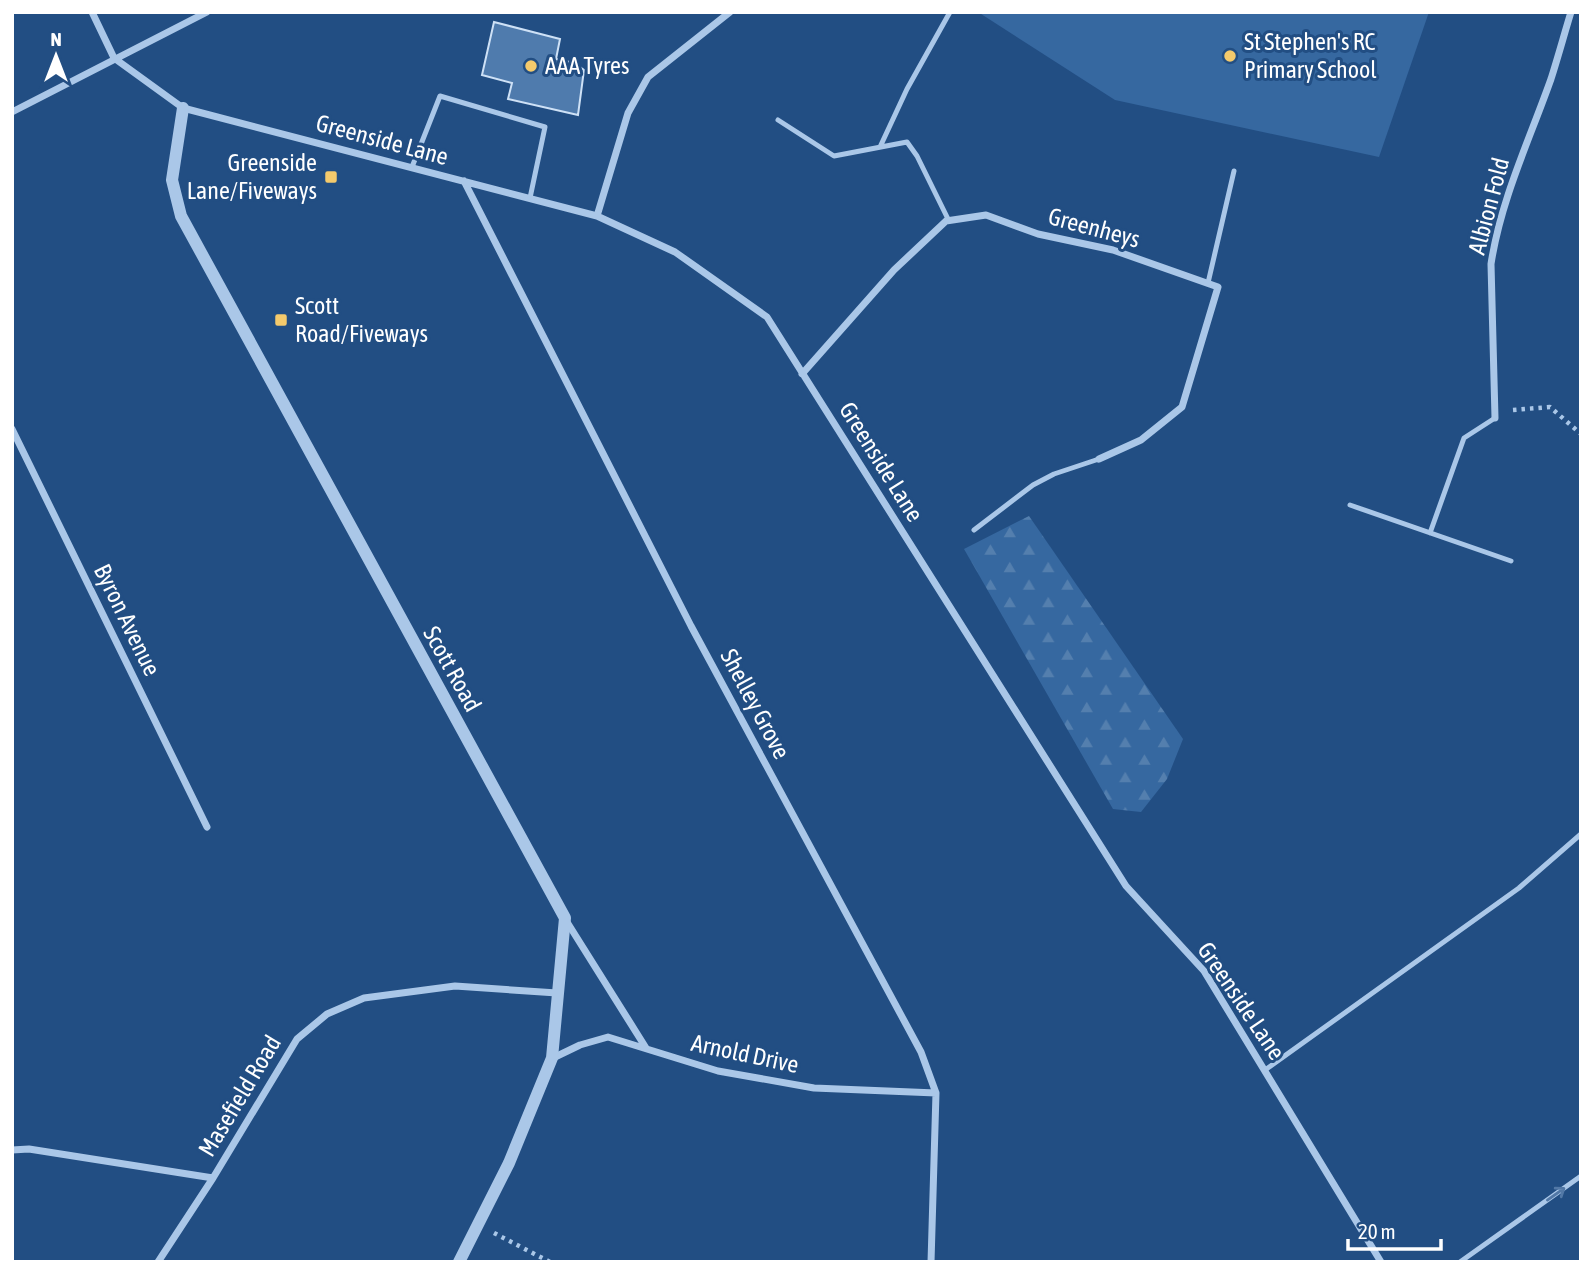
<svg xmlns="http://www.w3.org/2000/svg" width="1593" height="1274" font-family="'Asap Condensed',sans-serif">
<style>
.forest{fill:url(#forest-firs)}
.park{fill:#3668a0}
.building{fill:#4f7bad;stroke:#cee1f6;stroke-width:2}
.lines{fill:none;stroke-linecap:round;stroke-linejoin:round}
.path{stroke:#aac7e8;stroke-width:4.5;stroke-dasharray:3.5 5;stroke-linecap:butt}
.service{stroke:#aac7e8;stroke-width:5}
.minor{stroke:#aac7e8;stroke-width:7}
.tertiary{stroke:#aac7e8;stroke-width:12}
.oneway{stroke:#5278a6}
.poi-dot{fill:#f4ca6c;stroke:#224e83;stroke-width:2.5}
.labels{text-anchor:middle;stroke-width:6;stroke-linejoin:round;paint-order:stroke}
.poi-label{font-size:24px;fill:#fff;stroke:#224e83;text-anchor:start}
.street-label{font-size:24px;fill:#fff;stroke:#224e83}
</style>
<defs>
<pattern id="forest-firs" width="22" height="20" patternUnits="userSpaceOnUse" patternTransform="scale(1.75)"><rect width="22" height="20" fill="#3668a0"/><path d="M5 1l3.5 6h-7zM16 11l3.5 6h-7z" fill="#547fae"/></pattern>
</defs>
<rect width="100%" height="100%" fill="#224e83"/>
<path class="forest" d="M1029,516l154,223 -16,40 -26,33 -28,-3 -149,-260z"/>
<path class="park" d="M978,12h451l-50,145 -264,-57z"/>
<path class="building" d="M494,22l66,17 -4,20 18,4 10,7 -6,45 -70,-16 4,-16 -30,-8z"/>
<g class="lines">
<path class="path" d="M1513,410l37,-3 31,27
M494,1233l56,29"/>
<path class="service" d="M778,120l56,36 73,-14 10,14 32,65
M880,147l27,-58 43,-77
M412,167l28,-71 105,31 -15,71
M1208,283l26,-112
M1350,505l161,56
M974,530l59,-45 21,-11 45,-15
M1430,533l34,-95 31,-20
M1265,1070l254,-182 62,-54
M1460,1262l121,-86"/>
<path class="minor" d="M92,12l22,46 69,50 414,108 78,36 92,65 359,569 78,85 177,291
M12,112l195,-100
M464,181l227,445 230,426 15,41 -5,169
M597,216l31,-103 20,-36 82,-65
M802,374l92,-104 52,-49 40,-6 52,19 75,16 105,37 -36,120 -41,33 -42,19
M1495,418l-4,-154c10,-65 38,-123 60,-185 7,-22 13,-44 20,-67
M12,429l195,398
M567,922l79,126
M553,1058l27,-13 28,-8 110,34 96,17 122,5
M12,1150l17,-1 184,29
M158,1262l55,-84 84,-139 30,-25 37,-16 91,-12 102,7"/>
<path class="tertiary" d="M183,108l-11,72 9,36 384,702 -13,140 -43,105 -50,99"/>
</g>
<defs><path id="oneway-shaft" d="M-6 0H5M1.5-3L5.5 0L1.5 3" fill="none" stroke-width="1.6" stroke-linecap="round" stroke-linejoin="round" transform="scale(1.75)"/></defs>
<use class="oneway" href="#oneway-shaft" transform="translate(1556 1194) rotate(-35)"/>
<g class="poi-dot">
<circle cx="1230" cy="56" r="7"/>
<circle cx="531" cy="66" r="7"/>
<rect x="324" y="170" width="14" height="14" rx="3.5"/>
<rect x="274" y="313" width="14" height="14" rx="3.5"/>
</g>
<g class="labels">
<g class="poi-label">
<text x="1244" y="50">St Stephen's RC<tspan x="1244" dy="28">Primary School</tspan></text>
<text x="545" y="74">AAA Tyres</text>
<text x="317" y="171" text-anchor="end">Greenside<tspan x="317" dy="28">Lane/Fiveways</tspan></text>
<text x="295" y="314">Scott<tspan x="295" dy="28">Road/Fiveways</tspan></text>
</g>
<g class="street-label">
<text transform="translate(382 140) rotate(15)" y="8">Greenside Lane</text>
<text transform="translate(1489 206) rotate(-75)" y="8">Albion Fold</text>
<text transform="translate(1094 228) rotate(15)" y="8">Greenheys</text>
<text transform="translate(881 462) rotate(58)" y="8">Greenside Lane</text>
<text transform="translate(127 620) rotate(64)" y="8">Byron Avenue</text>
<text transform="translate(452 669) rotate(61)" y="8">Scott Road</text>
<text transform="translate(755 704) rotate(62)" y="8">Shelley Grove</text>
<text transform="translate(1241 1001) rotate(56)" y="8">Greenside Lane</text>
<text transform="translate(745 1054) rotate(12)" y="8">Arnold Drive</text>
<text transform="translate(240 1096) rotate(-59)" y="8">Masefield Road</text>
</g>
</g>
<rect width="1593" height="1274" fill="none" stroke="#ffffff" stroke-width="28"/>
<g transform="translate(56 56)" stroke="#224e83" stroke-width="5" paint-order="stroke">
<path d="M0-5L12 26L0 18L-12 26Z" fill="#ffffff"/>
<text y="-10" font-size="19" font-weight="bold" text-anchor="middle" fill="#ffffff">N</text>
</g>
<path d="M1348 1239v10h93v-10" fill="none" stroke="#ffffff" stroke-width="3.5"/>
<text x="1358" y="1239" font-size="21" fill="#ffffff" stroke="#224e83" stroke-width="5" paint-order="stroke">20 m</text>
</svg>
